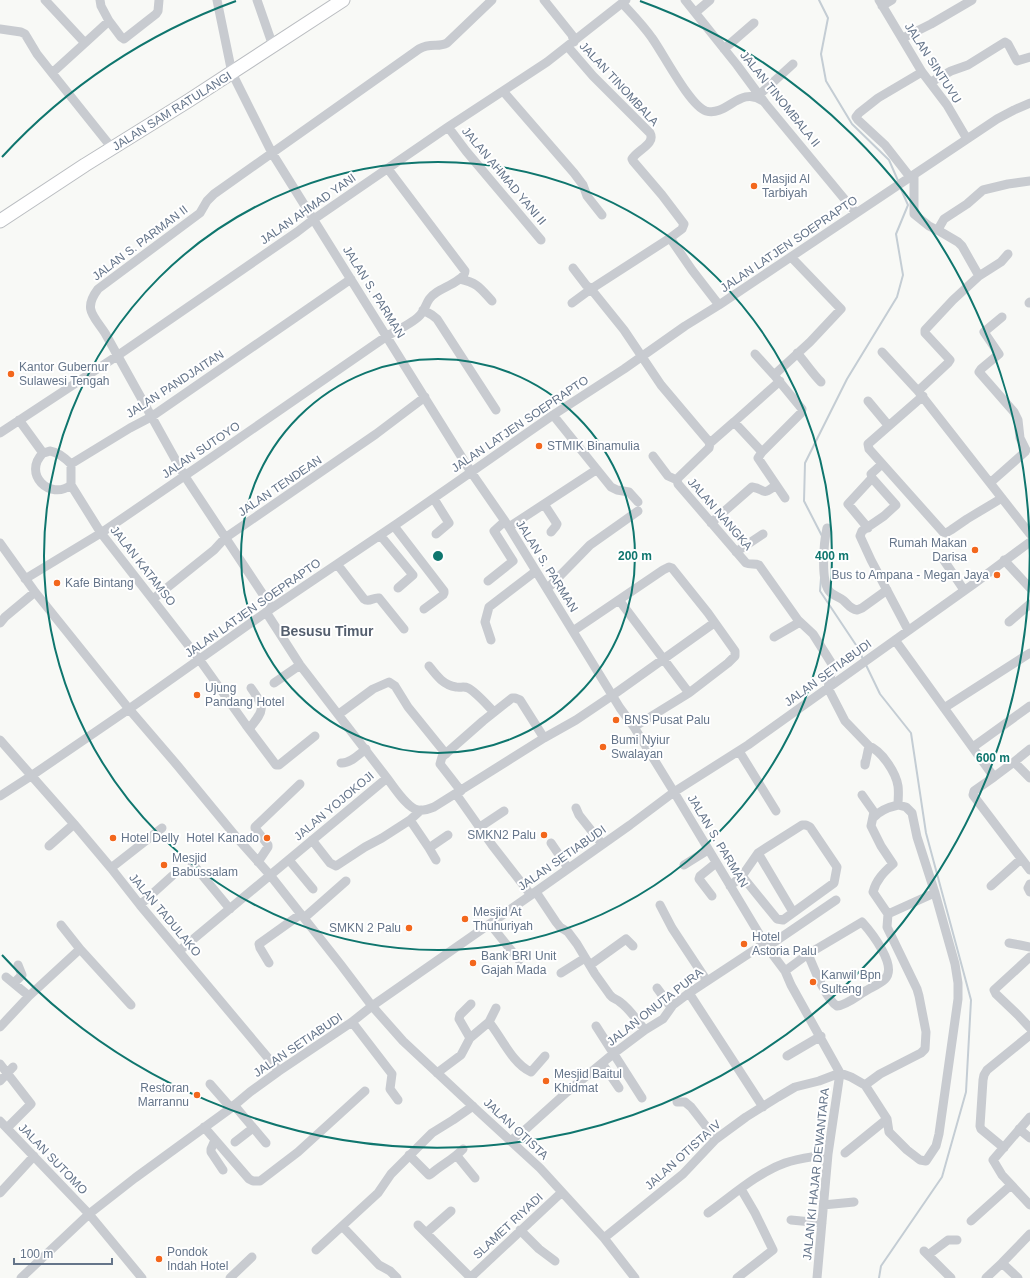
<svg xmlns="http://www.w3.org/2000/svg" width="1030" height="1278" font-family="Helvetica,sans-serif">
<style>
.lines{fill:none;stroke-linecap:round;stroke-linejoin:round}
.stream{stroke:#c4cdd4;stroke-width:2}
.highway-casing{stroke:#babdc1;stroke-width:15}
.minor{stroke:#c8cbd0;stroke-width:9}
.highway{stroke:#fff;stroke-width:13}
.ring{fill:none;stroke:#0f766e;stroke-width:2}
.poi-dot{fill:#f3671c;stroke:#fff;stroke-width:1.5}
.labels{text-anchor:middle;stroke-width:4;stroke-linejoin:round;paint-order:stroke}
.street-label{font-size:12px;fill:#65758a;stroke:#fff}
.poi-label{font-size:12px;fill:#65758a;stroke:#fff;text-anchor:start}
.quarter-label{font-size:14px;font-weight:bold;fill:#545f6e;stroke:#fff}
.centre{fill:#0f766e;stroke:#fff;stroke-width:2}
.ring-label{font-size:12px;text-anchor:middle;font-weight:bold;fill:#0f766e;stroke:#fff;stroke-width:4;stroke-linejoin:round;paint-order:stroke}
</style>
<rect width="100%" height="100%" fill="#f8f9f6"/>
<g class="lines">
<path class="stream" d="M819,0l9,18 -7,36 5,27 26,43 37,36 10,23
M822,536l-18,-35 1,-38 42,-84 50,-82 6,-22 -7,-41 12,-29 -8,-18
M821,578l-1,13 36,54 7,14
M866,665l14,29 31,39 15,100 45,167 -5,92 -24,85 -61,89 -2,12"/>
<defs>
<path id="highway" d="M0,221l85,-56 103,-64 155,-101"/>
</defs>
<use href="#highway" class="highway-casing"/>
<path class="minor" d="M45,0l40,43 -33,30
M100,0l1,6 8,15
M217,0l15,73 40,80 199,319 38,55 111,181 14,19 40,65 93,155 18,24 6,14 49,88 -12,81 -11,124
M257,0l16,46
M544,0l28,35 2,7
M685,0l52,65 28,38 91,110
M879,0l43,72 25,33 20,34
M622,3c11,12 21,22 30,35 11,15 38,68 54,73 21,6 34,-26 57,-10
M882,6l10,-6
M696,12l14,-12
M0,29l21,3 4,2 12,20 15,19 60,75
M903,38l28,-14 41,-24
M85,43l24,-22 12,16 3,2 32,-25 2,-3 1,-11
M568,47l25,29 57,57c6,11 -13,17 -18,26l1,2 29,34 22,29 -2,5 -12,9 -79,51 33,41 37,55 49,58 -1,5 -30,29 -2,3 1,4 68,79c4,2 9,0 13,2l39,55 15,14 19,30v5l-4,19 17,33 24,25 -4,19v-3
M724,49l30,-26
M931,82l20,-11 17,-6 37,-23 3,2 9,17 13,-4
M503,91l71,82 9,12 4,11 15,19
M759,95l34,-31
M448,127l18,24 75,89
M914,175v39l15,12 12,6
M910,177l-25,-32 -27,-25 -2,-3 3,-4 19,-15 44,-26
M1030,181l-22,3 -25,6 -16,14 -23,15 -4,7 -1,4 2,2 17,10 4,4 17,30 -26,24 -28,30v3l25,27 -2,3 -30,28 112,143
M670,238l22,32 27,35
M979,276l22,-14 7,-8
M460,279c18,4 20,9 32,22
M572,303l19,-14 -5,-4 -13,-17
M1029,303l1,-1
M423,310l9,5 5,4 59,91
M882,352l36,39
M797,353c9,10 15,20 24,29
M755,354l19,21
M923,396l-55,48 1,5 74,83 3,1 5,-3 16,-11 35,-21
M868,401l20,24
M553,415l58,72 6,3 12,2 9,10
M19,420l24,33c1,0 7,-2 7,-2 7,1 16,8 21,13l59,-36 21,-11 200,-138
M734,422l46,-41
M0,433l117,-77 180,-124 17,-13 134,-92 99,-65 79,-62
M710,443l24,-21 28,30
M43,453c-21,21 7,48 28,32
M653,456l15,20 9,4
M71,464v21l30,48 98,126 47,66 30,40h3l36,-29
M882,464l-11,10 1,4 24,27 -12,11 -22,15 -2,5 11,24 37,70
M990,483l35,-31 1,-2 -6,-12 -2,-18 -4,-8 -35,-40 2,-3 18,-15 -15,-22 18,-15
M785,498l-27,-40 4,-6 39,-39 1,-4 -28,-34 36,-33 31,-33 -1,-1 -49,-51
M434,499l15,24 -13,11
M544,504l13,20 -1,2 -5,6
M711,523l41,-36c14,2 9,10 24,-2
M394,526l50,65v2l-1,2 -19,14
M509,527l87,-57
M827,528c-3,13 -7,54 3,64 3,3 9,5 13,8 5,4 7,9 14,10l5,-2 25,-18
M868,528l-20,-24 24,-26
M380,535l33,40 -15,13
M0,543l35,49 94,117 48,56 61,74 32,36 71,90 31,41 31,35 76,71 61,56 64,70 31,40
M736,552l27,-18
M943,559l21,31
M1004,560l26,28
M337,564l27,35c5,4 9,-2 15,-1l25,31
M25,579l76,-46 114,-78 172,-119c10,-6 27,-13 34,-22 7,-9 4,-14 16,-22 7,-5 28,-12 28,-21l-77,-102
M488,581l25,-20 -19,-30 11,-10
M547,589l43,-44 48,-34
M153,599l61,-49 11,-12 151,-104 49,-37
M619,600l70,93 -55,34
M272,608l-88,-133 -79,-142c-12,-18 -22,-24 -7,-44l102,-76 7,-12 7,-7 205,-145c12,-7 19,-1 28,-6l45,-43
M266,612l34,53 87,113
M1009,622l21,-18
M0,623l5,-6 30,-25
M573,631l90,-61 6,-3 3,1 36,45 27,38v5l-7,7 -39,30
M774,637l26,-15
M491,640l-6,-18 4,-15 47,-36
M895,640l99,137 20,-15 16,16
M429,666c7,9 14,19 27,21 4,1 8,-1 12,1 8,4 19,17 26,24
M274,683l26,-18
M944,708l86,-55
M339,714l34,-25 16,-7 6,4 13,21 38,47
M249,729c15,-19 17,-20 2,-41
M0,740l74,84 37,44 29,37 139,166
M869,746c13,5 27,27 29,40 1,6 0,13 0,19 -9,2 -19,6 -25,13
M973,747l57,-41
M739,751l37,60
M1014,762l16,-13
M341,763c9,1 18,-9 25,-14
M994,777l-20,14 -1,4 57,75
M461,791l-21,-27 2,-7 41,-36 29,-23h3l5,2 24,38
M456,794l36,51 39,50
M862,795l12,17 -3,14 10,20 12,18c-9,8 -17,16 -20,28l15,22 -1,13 30,62 2,7 7,36 -1,17 -4,4 -41,21 -15,11
M0,796l31,-20 98,-67 143,-101 126,-85 155,-108 71,-46 61,-43 34,-21 278,-186 17,-9 16,-7
M576,808l3,7 23,29
M410,820l19,28 7,12
M480,827l24,-16
M312,840l18,23 6,3 29,-19 17,-9 28,-18 11,-10
M551,843l17,25
M49,846l25,-22
M429,848l19,-13
M758,853l35,59
M289,860l24,29
M258,862l10,-15v-2l-13,-17v-1l45,-43
M192,863l38,46
M684,865l24,-15
M111,868l51,-40
M1030,884l-2,4 2,4
M730,886l12,-10 16,-23 44,-28h4l4,2 27,40 -3,16 -51,37 -6,-1 -35,-43
M991,886l30,-27
M536,892l20,30 4,5 8,5 9,12 18,30 15,21c3,4 7,4 10,7 10,7 17,19 25,28
M712,896l-13,-17 1,-3 16,-13
M140,905l32,-29
M660,905l12,23 35,53
M888,914l42,-19
M304,918l42,-37
M490,924l29,36
M61,925l19,24
M1009,943l11,2 10,2
M767,947l69,-47
M179,951l208,-173c7,9 20,30 31,32 6,1 11,-1 16,-3l110,-69 32,-18 37,-25 101,-72
M1030,957l-36,33 2,4 22,21 12,13
M269,963l-9,-15 -1,-4 42,-30
M590,965l36,-26 7,7
M785,971l23,-17 54,-32c9,10 36,44 23,57 -5,5 -15,9 -21,13 -8,5 -18,13 -27,14 -11,-6 -24,-40 -29,-52
M561,973l24,-15
M6,977l23,19
M14,983l8,-8 -4,-10
M657,988l14,19
M689,993l74,114
M352,1022l40,52 -2,15 8,11
M489,1022c13,16 23,41 42,50l14,-16
M596,1026l46,72
M0,1027l29,-31 51,-47 51,56
M470,1038l19,-16 7,-14
M787,1056l34,-20
M602,1063l17,25
M0,1064l31,40 -24,24
M437,1073l24,-18 9,-17 -11,-19 1,-4 11,-11
M0,1081l13,-14
M210,1084l21,24
M677,1102h8l6,5 25,32
M234,1105l32,38
M1030,1117l-37,43 9,15 28,30
M0,1121l89,93 53,64
M204,1127l45,52 4,2h7l38,-29 67,-61
M1019,1129l11,9
M215,1140l-4,9v3l12,18
M510,1141l16,-12 41,-37 46,-38 32,-24 18,-11 10,-14 16,-12 76,-50
M235,1142l18,-14
M1004,1148l-23,-19 -1,-3 3,-46 1,-5 3,-5 43,-35
M845,1153l42,-34
M409,1155l20,20 2,-1c10,-9 23,-15 32,-25
M457,1156l18,22
M0,1193l34,-37
M823,1205l31,-3
M708,1213c24,-17 49,-40 77,-50 14,-5 29,-6 43,-9
M791,1220l31,3
M971,1221l40,-36
M418,1225l53,53
M342,1226l37,39 11,6 7,7
M520,1230l19,19 16,12
M426,1233l25,-22
M604,1238l79,-64 33,-35 30,-22 32,-20 17,-10 24,-6 21,-8 11,4 14,8 22,34 2,13 18,18 13,10 6,1 10,-15 3,-12 19,-135v-16l-3,-19 -20,-71 -18,-56 -5,-24 -6,-6 -8,-2
M316,1250l62,-57 13,-19 41,-41 21,-13 20,-14
M924,1251l27,27
M928,1255l20,-15h9
M1002,1263l16,15
M21,1278l68,-64 46,-36 96,-70 19,-16 29,-21 73,-49 20,-16 159,-111 99,-70 44,-33 74,-47 227,-162 55,-41
M230,1278l22,-21
M470,1278l92,-86
M737,1278l36,-28 -18,-37 -14,-24
M986,1278l16,-15 28,-29"/>
<use href="#highway" class="highway"/>
</g>
<g class="ring">
<circle cx="438" cy="556" r="197"/>
<circle cx="438" cy="556" r="394"/>
<path d="M2 157A591 591 0 0 1 236 1M640 1A591 591 0 1 1 2 955"/>
</g>
<g class="poi-dot">
<circle cx="754" cy="186" r="4"/>
<circle cx="11" cy="374" r="4"/>
<circle cx="539" cy="446" r="4"/>
<circle cx="975" cy="550" r="4"/>
<circle cx="997" cy="575" r="4"/>
<circle cx="57" cy="583" r="4"/>
<circle cx="197" cy="695" r="4"/>
<circle cx="616" cy="720" r="4"/>
<circle cx="603" cy="747" r="4"/>
<circle cx="544" cy="835" r="4"/>
<circle cx="113" cy="838" r="4"/>
<circle cx="267" cy="838" r="4"/>
<circle cx="164" cy="865" r="4"/>
<circle cx="465" cy="919" r="4"/>
<circle cx="409" cy="928" r="4"/>
<circle cx="744" cy="944" r="4"/>
<circle cx="473" cy="963" r="4"/>
<circle cx="813" cy="982" r="4"/>
<circle cx="546" cy="1081" r="4"/>
<circle cx="197" cy="1095" r="4"/>
<circle cx="159" cy="1259" r="4"/>
</g>
<g class="labels">
<g class="street-label">
<text transform="translate(933 63) rotate(57)" y="4">JALAN SINTUVU</text>
<text transform="translate(619 84) rotate(47)" y="4">JALAN TINOMBALA</text>
<text transform="translate(780 99) rotate(51)" y="4">JALAN TINOMBALA II</text>
<text transform="translate(172 111) rotate(-32)" y="4">JALAN SAM RATULANGI</text>
<text transform="translate(504 176) rotate(50)" y="4">JALAN AHMAD YANI II</text>
<text transform="translate(308 209) rotate(-35)" y="4">JALAN AHMAD YANI</text>
<text transform="translate(140 243) rotate(-37)" y="4">JALAN S. PARMAN II</text>
<text transform="translate(789 244) rotate(-34)" y="4">JALAN LATJEN SOEPRAPTO</text>
<text transform="translate(374 292) rotate(58)" y="4">JALAN S. PARMAN</text>
<text transform="translate(175 384) rotate(-33)" y="4">JALAN PANDJAITAN</text>
<text transform="translate(520 424) rotate(-34)" y="4">JALAN LATJEN SOEPRAPTO</text>
<text transform="translate(201 450) rotate(-34)" y="4">JALAN SUTOYO</text>
<text transform="translate(280 486) rotate(-34)" y="4">JALAN TENDEAN</text>
<text transform="translate(720 514) rotate(49)" y="4">JALAN NANGKA</text>
<text transform="translate(143 566) rotate(52)" y="4">JALAN KATAMSO</text>
<text transform="translate(547 566) rotate(58)" y="4">JALAN S. PARMAN</text>
<text transform="translate(253 608) rotate(-35)" y="4">JALAN LATJEN SOEPRAPTO</text>
<text transform="translate(828 673) rotate(-36)" y="4">JALAN SETIABUDI</text>
<text transform="translate(334 806) rotate(-40)" y="4">JALAN YOJOKOJI</text>
<text transform="translate(718 841) rotate(59)" y="4">JALAN S. PARMAN</text>
<text transform="translate(562 858) rotate(-35)" y="4">JALAN SETIABUDI</text>
<text transform="translate(165 915) rotate(50)" y="4">JALAN TADULAKO</text>
<text transform="translate(655 1007) rotate(-38)" y="4">JALAN ONUTA PURA</text>
<text transform="translate(298 1045) rotate(-34)" y="4">JALAN SETIABUDI</text>
<text transform="translate(516 1129) rotate(43)" y="4">JALAN OTISTA</text>
<text transform="translate(683 1155) rotate(-42)" y="4">JALAN OTISTA IV</text>
<text transform="translate(53 1159) rotate(46)" y="4">JALAN SUTOMO</text>
<text transform="translate(816 1174) rotate(-84)" y="4">JALAN KI HAJAR DEWANTARA</text>
<text transform="translate(508 1226) rotate(-43)" y="4">SLAMET RIYADI</text>
</g>
<g class="poi-label">
<text x="762" y="183">Masjid Al<tspan x="762" dy="14">Tarbiyah</tspan></text>
<text x="19" y="371">Kantor Gubernur<tspan x="19" dy="14">Sulawesi Tengah</tspan></text>
<text x="547" y="450">STMIK Binamulia</text>
<text x="967" y="547" text-anchor="end">Rumah Makan<tspan x="967" dy="14">Darisa</tspan></text>
<text x="989" y="579" text-anchor="end">Bus to Ampana - Megan Jaya</text>
<text x="65" y="587">Kafe Bintang</text>
<text x="205" y="692">Ujung<tspan x="205" dy="14">Pandang Hotel</tspan></text>
<text x="624" y="724">BNS Pusat Palu</text>
<text x="611" y="744">Bumi Nyiur<tspan x="611" dy="14">Swalayan</tspan></text>
<text x="536" y="839" text-anchor="end">SMKN2 Palu</text>
<text x="121" y="842">Hotel Delly</text>
<text x="259" y="842" text-anchor="end">Hotel Kanado</text>
<text x="172" y="862">Mesjid<tspan x="172" dy="14">Babussalam</tspan></text>
<text x="473" y="916">Mesjid At<tspan x="473" dy="14">Thuhuriyah</tspan></text>
<text x="401" y="932" text-anchor="end">SMKN 2 Palu</text>
<text x="752" y="941">Hotel<tspan x="752" dy="14">Astoria Palu</tspan></text>
<text x="481" y="960">Bank BRI Unit<tspan x="481" dy="14">Gajah Mada</tspan></text>
<text x="821" y="979">Kanwil Bpn<tspan x="821" dy="14">Sulteng</tspan></text>
<text x="554" y="1078">Mesjid Baitul<tspan x="554" dy="14">Khidmat</tspan></text>
<text x="189" y="1092" text-anchor="end">Restoran<tspan x="189" dy="14">Marrannu</tspan></text>
<text x="167" y="1256">Pondok<tspan x="167" dy="14">Indah Hotel</tspan></text>
</g>
<g class="quarter-label">
<text x="327" y="636">Besusu Timur</text>
</g>
</g>
<circle cx="438" cy="556" r="6" class="centre"/>
<g class="ring-label">
<text x="635" y="560">200 m</text>
<text x="832" y="560">400 m</text>
<text x="993" y="762">600 m</text>
</g>
<path d="M14 1258v6h98v-6" fill="none" stroke="#65758a" stroke-width="2"/>
<text x="20" y="1258" font-size="12" fill="#65758a" stroke="#ffffff" stroke-width="3" paint-order="stroke">100 m</text>
</svg>
